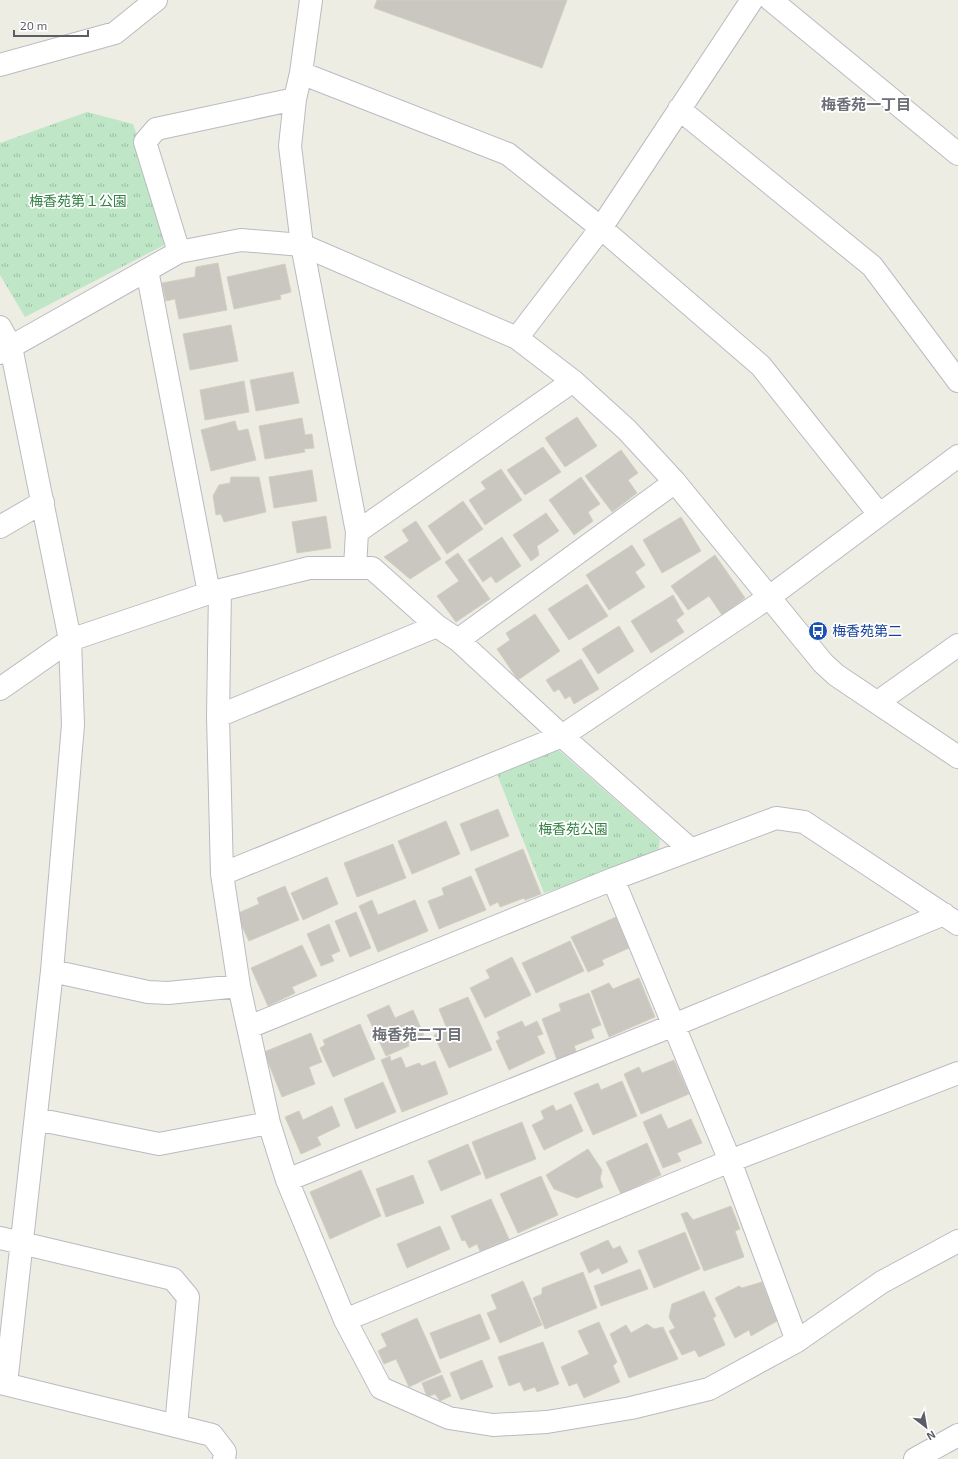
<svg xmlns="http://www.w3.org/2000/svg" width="958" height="1459" font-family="'Exo 2','Noto Sans JP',sans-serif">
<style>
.park{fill:url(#park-tufts)}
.building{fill:#c9c7c0;stroke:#d2d0c1}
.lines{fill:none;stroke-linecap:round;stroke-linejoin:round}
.minor-casing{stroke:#babbc2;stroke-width:24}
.tertiary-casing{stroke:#babbc2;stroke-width:24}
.minor{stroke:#fff;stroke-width:22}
.tertiary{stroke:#fff;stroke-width:22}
.labels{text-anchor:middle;stroke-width:3.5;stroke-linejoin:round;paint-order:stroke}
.park-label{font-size:14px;fill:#348245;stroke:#fff}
.transit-label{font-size:14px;fill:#164399;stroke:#fff;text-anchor:start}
.neighbourhood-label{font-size:15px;font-weight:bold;fill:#6c6f76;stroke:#fff}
</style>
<defs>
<pattern id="park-tufts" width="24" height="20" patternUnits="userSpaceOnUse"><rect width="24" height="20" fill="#bfe6c6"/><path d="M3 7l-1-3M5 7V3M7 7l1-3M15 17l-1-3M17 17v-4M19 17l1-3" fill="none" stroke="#9ebea4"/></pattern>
</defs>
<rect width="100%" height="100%" fill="#eeede3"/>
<path class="park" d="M87,112l46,12 41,116 -149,77 -25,-42v-132z
M554,746l106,93 -2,16 -114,38 -47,-119z"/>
<path class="building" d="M377,0h190l-25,68 -168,-60z
M218,263l9,47 -48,9 -4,-20 -9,2 -4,-18 33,-6 1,-10z
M285,264l6,28 -11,3 1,4 -47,10 -7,-32z
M231,325l7,36 -48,9 -7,-36z
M293,372l6,31 -43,8 -6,-31z
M244,381l5,31 -44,8 -5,-30z
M577,417l20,29 -32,21 -20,-29z
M302,418l3,17 7,-1 2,14 -10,1 1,3 -40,7 -6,-33z
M235,421l3,10 10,-2 8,31 -45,11 -10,-41z
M543,447l18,25 -36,23 -18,-25z
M621,450l17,23 -10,7 9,13 -25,19 -27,-36z
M501,469l21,31 -37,25 -16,-25 17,-11 -5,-7z
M312,470l5,31 -43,7 -5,-31z
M231,477h28l7,35 -42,10 -3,-8 -5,1 -3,-19 6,-11 11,-2z
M581,477l19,27 -12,8 5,9 -19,14 -25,-35z
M463,501l20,28 -36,25 -19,-28z
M546,513l13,18 -22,15 2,9 -8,6 -18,-26z
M326,516l5,32 -34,5 -5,-31z
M681,517l20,34 -39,22 -19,-33z
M416,521l25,38 -31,20 -26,-22 25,-16 -7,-11z
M502,537l19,29 -25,17 -5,-7 -8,6 -15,-22z
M632,545l13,20 -10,7 10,15 -36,23 -23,-35z
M458,553l32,46 -34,23 -19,-26 22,-15 -14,-19z
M715,555l30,43 -23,17 -13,-19 -21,14 -17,-24z
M587,584l21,32 -39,24 -21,-31z
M673,595l11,19 -8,6 8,12 -33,21 -20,-32z
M535,614l25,37 -42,29 -21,-31 13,-9 -4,-7z
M619,626l15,25 -36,23 -16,-25z
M581,659l18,30 -25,15 -4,-8 -5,3 -6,-10 -5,3 -8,-12z
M498,809l11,27 -38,15 -11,-27z
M446,821l14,33 -48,20 -14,-33z
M393,844l13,34 -49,19 -13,-34z
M523,849l18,45 -16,6 -1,-2 -24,9 -2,-5 -8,4 -15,-37z
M471,876l15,34 -47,19 -11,-28 16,-6 -2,-7z
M327,877l11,27 -35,16 -12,-27z
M285,886l14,34 -50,21 -13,-27 23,-10 -2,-6z
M372,900l6,15 37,-15 13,31 -50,21 -19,-46z
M356,912l15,36 -21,9 -15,-36z
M616,917l13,31 -27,12 2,5 -16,7 -17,-35z
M329,924l11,27 -9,4 3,6 -13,5 -14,-32z
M570,941l14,30 -48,22 -14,-30z
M302,945l15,31 -25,11 3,6 -27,13 -17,-38z
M512,957l19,38 -46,23 -15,-30 20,-10 -4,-8z
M639,978l16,39 -46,20 -18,-46 18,-8 4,6z
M589,993l12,32 -10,4 3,9 -20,8 3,7 -20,7 -15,-41 19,-8 -2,-7z
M468,997l24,53 -43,18 -15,-33 13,-6 -8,-20z
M389,1005l6,13 18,-8 11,25 -16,8 1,3 -23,10 -19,-41z
M522,1021l3,6 12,-6 6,13 -6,2 8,17 -36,17 -13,-29 4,-2 -3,-7z
M360,1024l15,35 -42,18 -13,-29 5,-3 -2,-5z
M311,1033l11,29 -13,5 6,17 -33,13 -18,-45z
M390,1056l1,5 10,-4 5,11 13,-5 3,3 13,-5 13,33 -46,18 -21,-52z
M674,1060l15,34 -48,20 -17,-40 15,-7 3,6z
M622,1081l15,35 -44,19 -19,-42 24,-10 3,7z
M383,1082l13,30 -40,17 -12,-30z
M571,1104l12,27 -39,19 -12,-25 12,-6 -3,-8 12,-6 3,6z
M332,1106l8,20 -23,11 4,8 -20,9 -16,-37 14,-6 4,9z
M661,1114l7,15 23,-10 11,24 -25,10 4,8 -18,7 -20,-46z
M522,1122l14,37 -50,20 -14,-37z
M647,1143l14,32 -40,19 -15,-32z
M468,1144l13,30 -40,17 -13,-30z
M588,1149l14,21 -2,9 3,8 -26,11 -23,-9 -8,-14z
M361,1170l20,46 -51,23 -20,-47z
M413,1175l11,28 -38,14 -10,-28z
M541,1176l17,39 -40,18 -18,-39z
M491,1199l18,40 -29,12 -3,-7 -8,4 -4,-8 -3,1 -11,-25z
M731,1206l9,23 -5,2 9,26 -40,14 -23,-57 6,-2 6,8z
M440,1226l10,23 -43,19 -10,-24z
M685,1232l15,37 -46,19 -16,-37z
M608,1240l5,9 7,-3 8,16 -26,12 -3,-6 -10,5 -9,-20z
M640,1269l8,20 -47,17 -7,-20z
M583,1272l14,36 -52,21 -12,-31 9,-4v-6z
M523,1281l19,44 -42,18 -13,-30 10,-4 -6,-14z
M762,1282l15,39 -26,15 -2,-6 -14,8 -20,-40 24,-12 3,2z
M704,1291l12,25 -3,2 12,27 -26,12 -4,-7 -13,5 -13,-24 6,-3 -6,-11 3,-13z
M480,1314l10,25 -50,20 -10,-26z
M417,1318l24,54 -32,15 -13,-28 -12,5 -6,-13 9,-5 -6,-12z
M599,1322l18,40 -4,4 7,16 -36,16 -7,-15 -8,3 -8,-19 28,-13 -11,-23z
M647,1324l7,5 9,-2 15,32 -49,19 -19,-44 16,-9 5,8z
M543,1342l16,42 -22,8 -2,-5 -11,4 -4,-9 -11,4 -11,-29z
M482,1360l11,27 -32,13 -11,-27z
M442,1375l9,21 -11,5 -5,-7 -8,3 -5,-14z"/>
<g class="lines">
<defs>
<path id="minor" d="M311,0l-10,73 -6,26 -5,47 12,99 55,287 -2,35
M771,0l187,154
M0,65l115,-32 41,-33
M301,73l207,81 93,74 160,138 118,148
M679,109l193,157 86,115
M179,252l-34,-110 11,-13 139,-30
M147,270l62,323
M0,327l11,20 59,293 3,85 -21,246 -46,413
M517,338l84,-110 151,-228
M0,527l43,-25
M357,532l216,-151
M220,590l-2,126 4,158 17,112 30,137 18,57 58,140 36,68 68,30 44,7 54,-3 84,-14 78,-19 88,-48 85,-59 76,-41
M458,640l217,-158
M0,689l70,-49 139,-47 100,-25h63l65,58 21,14 104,96 129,114
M878,702l80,-57
M218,716l219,-90
M222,874l340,-138 206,-138 190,-142
M613,879l117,282 67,180
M52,971l96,21 20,1 71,-7
M249,1027l364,-148 163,-61 28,4 154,102
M36,1119l123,25 110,-21
M287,1180l387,-155 270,-111
M0,1238l173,41 15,18 -12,129 36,9 13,17 -1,7
M345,1320l385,-159 228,-88
M915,1459l43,-24"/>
<path id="tertiary" d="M0,353l179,-101 62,-12 61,5 215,93 56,43 54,49 48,52 148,181 13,12 122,82
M0,1383l176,43"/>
</defs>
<use href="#minor" class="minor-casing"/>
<use href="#tertiary" class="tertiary-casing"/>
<use href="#minor" class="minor"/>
<use href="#tertiary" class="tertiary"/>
</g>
<defs>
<symbol id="bus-disc" viewBox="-11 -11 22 22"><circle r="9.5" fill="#1a4fb4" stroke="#fff"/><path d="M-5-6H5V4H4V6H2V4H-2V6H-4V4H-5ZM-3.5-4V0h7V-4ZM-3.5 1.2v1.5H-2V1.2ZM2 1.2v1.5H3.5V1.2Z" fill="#fff"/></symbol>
</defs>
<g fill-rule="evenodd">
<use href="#bus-disc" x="807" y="620" width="22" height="22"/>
</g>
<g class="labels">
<g class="park-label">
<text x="78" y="206">梅香苑第１公園</text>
<text x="573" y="834">梅香苑公園</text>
</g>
<g class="transit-label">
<text x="832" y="636">梅香苑第二</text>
</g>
<g class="neighbourhood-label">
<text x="866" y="110">梅香苑一丁目</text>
<text x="417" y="1040">梅香苑二丁目</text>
</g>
</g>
<g transform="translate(926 1427) rotate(149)" stroke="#ffffff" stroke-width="3" paint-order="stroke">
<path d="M0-3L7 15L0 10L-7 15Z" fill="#5b5d64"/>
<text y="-6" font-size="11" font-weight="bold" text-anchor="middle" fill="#5b5d64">N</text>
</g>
<path d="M14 30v6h74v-6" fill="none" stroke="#5b5d64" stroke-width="2"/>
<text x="20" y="30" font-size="12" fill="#5b5d64" stroke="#ffffff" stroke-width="3" paint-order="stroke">20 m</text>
</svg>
